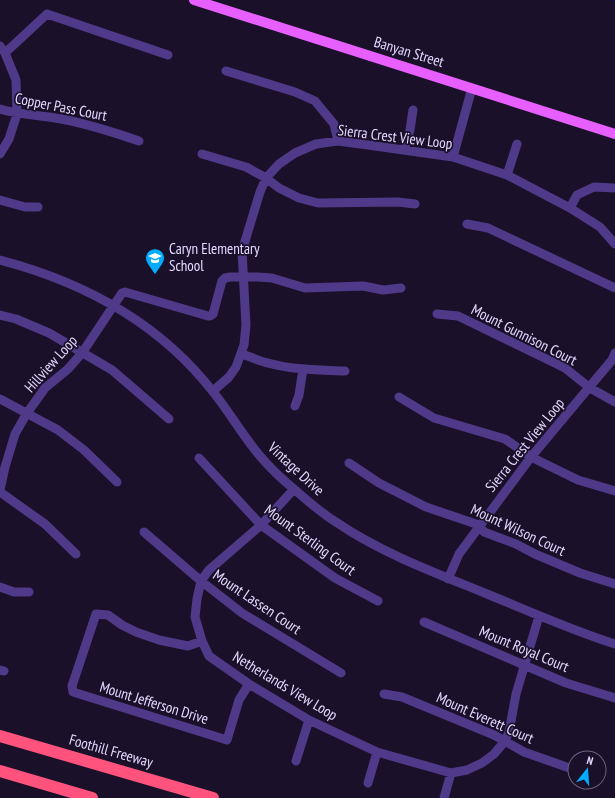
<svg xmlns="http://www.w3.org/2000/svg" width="615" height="798" font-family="'PT Sans Narrow',sans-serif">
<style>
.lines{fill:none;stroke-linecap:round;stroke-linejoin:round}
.stream{stroke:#0a1248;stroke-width:2}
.minor{stroke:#4f3a89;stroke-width:9}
.major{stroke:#e85fff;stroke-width:10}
.highway{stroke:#ff537e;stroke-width:12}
.labels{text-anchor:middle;stroke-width:3.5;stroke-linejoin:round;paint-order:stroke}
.street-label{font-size:15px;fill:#e5d8ff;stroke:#1a1029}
.poi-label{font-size:15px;fill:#e5d8ff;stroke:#1a1029;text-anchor:start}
</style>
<rect width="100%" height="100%" fill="#1a1029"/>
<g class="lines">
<path class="stream" d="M613,0l2,1"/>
<path class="minor" d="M0,46l5,7 11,27 1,34 -8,25 -9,15
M5,53l42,-39 121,41
M226,71l69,21 20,9 19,23 4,17
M0,109c20,6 41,6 61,10 27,5 52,13 78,22
M404,150l6,-20 3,-20
M202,154l44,13 20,11 13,10 20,10 19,5 80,-1 17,2
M453,157l19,-69
M507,175l10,-31
M0,200l25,7h13
M570,208l7,-13 17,-8 21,1
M467,224l21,4 127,60
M0,260c84,22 160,63 214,133 16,20 29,43 46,63 10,12 23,24 35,34 13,11 26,23 41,32 45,31 100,51 151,72 42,17 84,36 128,50
M437,314l21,2 107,52 25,20 25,14
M0,315l16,4 33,14 63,37 57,49
M242,354c9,3 17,7 26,9 25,7 51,7 77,8
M213,391l16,-14 7,-10 8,-22 2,-20 -4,-74 18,-59 6,-14 13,-14 16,-11 21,-9 22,-3 30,4 85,12 54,18 63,33 30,19 15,17
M399,397l35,21 71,21 26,18 47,23 37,11
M0,399l58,31 26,20 33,32
M295,406l4,-11 4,-26
M199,458l62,67 74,53 43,23
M349,463l30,20 47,24 53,18 5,7 32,12 19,10 45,19 35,11
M294,489l-33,36 -52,45 -8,11 -4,18 -2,18 7,24 7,15 40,28 60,36 68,32 74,21 16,-3 15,-7 12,-9 11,-13 4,-9 7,-38 23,-78
M0,490l5,-23 10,-33 12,-21 18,-25 23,-19 14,-16 40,-60 3,-1 83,24h2l3,-2 9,-33 3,-3 5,-1h28l14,1 33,10 58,-2 20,4 18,-2
M0,492l45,32 31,30
M144,532l57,49 41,32 99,60
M448,579l11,-25 72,-97 81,-97 3,-7
M0,587l14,5h15
M424,622l142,61 49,15
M202,641l-14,5 -29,-6 -23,-8 -14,-7 -14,-10 -12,-1 -24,72 1,6 154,48 12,-40 10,-16
M0,670l4,1
M384,694l18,3 92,38 30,17 51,18
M296,761l13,-41
M368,783l9,-31
M444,798l7,-25"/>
<path class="major" d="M194,0l421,134"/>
<path class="highway" d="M0,736l213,62
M0,771l92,27"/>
</g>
<defs>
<symbol id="school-pin" viewBox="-11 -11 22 30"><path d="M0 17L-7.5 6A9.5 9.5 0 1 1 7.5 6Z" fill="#04acff" stroke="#1a1029"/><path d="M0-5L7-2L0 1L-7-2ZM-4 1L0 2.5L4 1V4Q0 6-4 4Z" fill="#fff"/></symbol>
</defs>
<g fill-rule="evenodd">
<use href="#school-pin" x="144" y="247" width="22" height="30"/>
</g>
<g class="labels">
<g class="street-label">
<text transform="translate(409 52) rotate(17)" y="5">Banyan Street</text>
<text transform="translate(61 107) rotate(11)" y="5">Copper Pass Court</text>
<text transform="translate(395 137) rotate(7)" y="5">Sierra Crest View Loop</text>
<text transform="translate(524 335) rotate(27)" y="5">Mount Gunnison Court</text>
<text transform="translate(51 364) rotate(-48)" y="5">Hillview Loop</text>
<text transform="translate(525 445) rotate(-51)" y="5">Sierra Crest View Loop</text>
<text transform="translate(296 469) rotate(43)" y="5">Vintage Drive</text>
<text transform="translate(518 530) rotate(25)" y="5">Mount Wilson Court</text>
<text transform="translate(310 540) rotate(36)" y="5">Mount Sterling Court</text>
<text transform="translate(257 602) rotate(34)" y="5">Mount Lassen Court</text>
<text transform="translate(524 649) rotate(23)" y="5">Mount Royal Court</text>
<text transform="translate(285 686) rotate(31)" y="5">Netherlands View Loop</text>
<text transform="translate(154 703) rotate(17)" y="5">Mount Jefferson Drive</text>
<text transform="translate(485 718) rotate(24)" y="5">Mount Everett Court</text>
<text transform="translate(111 751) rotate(16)" y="5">Foothill Freeway</text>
</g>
<g class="poi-label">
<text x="169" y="254">Caryn Elementary<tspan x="169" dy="17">School</tspan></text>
</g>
</g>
<g transform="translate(587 770) rotate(17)"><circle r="19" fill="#1a1029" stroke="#6b607f"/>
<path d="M0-3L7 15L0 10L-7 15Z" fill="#04acff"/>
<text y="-6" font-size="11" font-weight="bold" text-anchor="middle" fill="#e5d8ff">N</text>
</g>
</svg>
